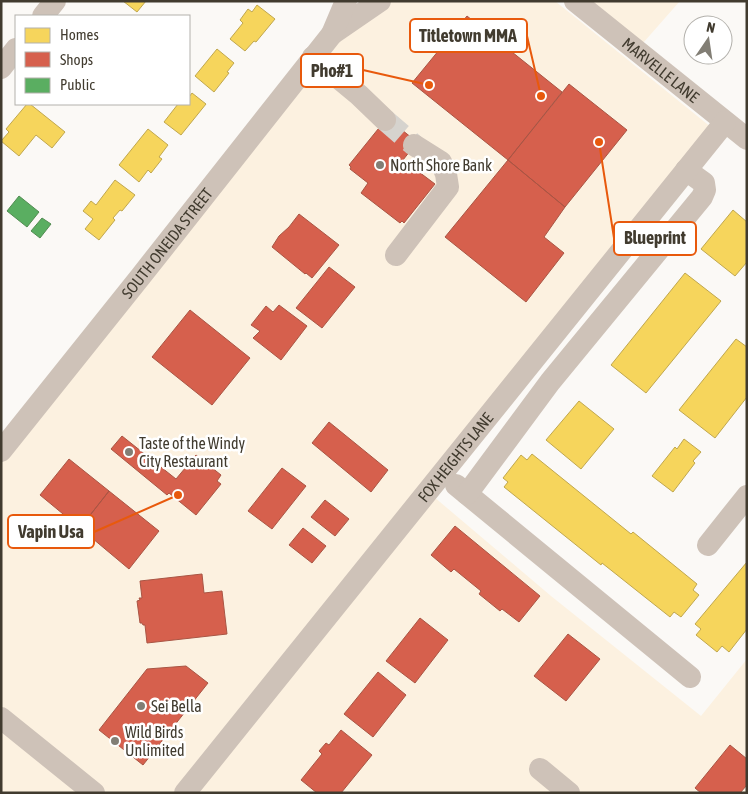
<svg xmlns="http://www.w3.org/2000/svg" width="748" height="794" font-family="'Asap Condensed',sans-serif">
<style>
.built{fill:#fcf1e0}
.homes{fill:#f6d55c;stroke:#c0a74e}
.shops{fill:#d6604d;stroke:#a95544}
.public{fill:#5aae61;stroke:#528c52}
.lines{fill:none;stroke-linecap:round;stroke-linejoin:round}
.minor-tunnel{stroke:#d6d3ce;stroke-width:22;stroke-dasharray:22 11;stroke-linecap:butt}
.minor{stroke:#cec2b8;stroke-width:22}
.poi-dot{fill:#827e75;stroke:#fff;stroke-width:2}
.labels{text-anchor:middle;stroke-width:5;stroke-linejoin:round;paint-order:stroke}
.street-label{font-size:16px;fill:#413b2f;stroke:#fff}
.poi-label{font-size:16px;fill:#413b2f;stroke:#fff;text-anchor:start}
.leader{fill:none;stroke:#e8590c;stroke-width:2}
.callout-dot{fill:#e8590c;stroke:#fff;stroke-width:2}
.callout{fill:#fff;stroke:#e8590c;stroke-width:2}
.callout-label{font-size:18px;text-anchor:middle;font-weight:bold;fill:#413b2f}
</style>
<rect width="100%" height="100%" fill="#fbf9f6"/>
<path class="built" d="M380,1h175l162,131 -290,359 124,105 150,120 46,-57v134h-746v-342l312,-394z
M575,1h105l-44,50z"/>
<path class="homes" d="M123,1h23l-9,11z
M257,5l18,14 -19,23 -2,-1 -9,10 -15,-12 13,-16 -3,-3 8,-11 4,3z
M217,49l17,14 -7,9 2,1 -15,19 -19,-16z
M192,93l14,11 -25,31 -17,-13 14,-18h11v-7z
M27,104h3l35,28 -13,16 -16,-13 -17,21 -18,-15 8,-9 -3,-3z
M148,129l20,16 -9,12 3,2 -11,14 -3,-3 -9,12 -20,-17z
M115,180l20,15 -13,16 -2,-1 -7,8 2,2 -16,20 -14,-11 8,-10 -10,-8 8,-10 5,4z
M733,210l14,12v40l-12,14 -34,-27z
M685,273l36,28 -75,92 -35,-28z
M736,339l11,8v50l-32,41 -36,-28z
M579,401l35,28 -33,40 -35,-29z
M684,439l17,13 -8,9 2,2 -22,29 -21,-16 23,-29 2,2z
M532,454l99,80 2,-2 64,52 -4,6 6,5 -18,22 -7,-5 -4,5 -68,-54 -1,2 -97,-78 4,-5 -5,-4 18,-23 6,5z
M747,562v67l-18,23 -7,-6 -5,6 -21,-17 5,-6 -6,-5z"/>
<path class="shops" d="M467,16l95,76 -54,68 -96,-77z
M569,84l58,46 -62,77 -57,-47z
M387,118l30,24 -14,18 32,24 -31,39 -2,-2 -2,2 -39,-30 7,-10 -18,-14 1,-2 -2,-2z
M508,160l57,47 -21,30 20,16 -38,49 -81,-65z
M299,214l40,31 -27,33 -6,-5 -1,1 -33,-27 7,-11 10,-9z
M329,267l26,20 -33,41 -26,-20z
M279,305l28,21 -26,34 -28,-22 7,-7 -9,-6 15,-19 7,6z
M190,310l60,48 -38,47 -60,-48z
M329,422l59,48 -17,22 -59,-49z
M122,436l54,43 20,-24 25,20 -4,6 4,3 -25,31 -27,-22 -2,2 -56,-46z
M69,459l40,32 -29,37 -40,-33z
M282,468l24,18 -34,43 -24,-18z
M109,491l50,40 -30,38 -49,-41z
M325,500l24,19 -14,17 -24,-19z
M455,526l85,70 -21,26 -17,-13 -2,2 -21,-17 2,-3 -27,-22 -3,3 -20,-17z
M303,528l23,18 -14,17 -23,-18z
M202,574l2,19 18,-2 5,43 -80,9 -2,-18h-2l-1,-2h-2l-3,-22 3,-1 -1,-2h3l-2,-17z
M420,618l28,22 -33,43 -29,-22z
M568,634l32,25 -34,42 -32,-25z
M186,666l22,17 -65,82 -44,-35 48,-61z
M378,672l28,23 -33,42 -29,-23z
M341,730l31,25 -31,38h-24l-16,-13 21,-26 -3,-3 7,-8 3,2z
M730,745l17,14v26l-7,8h-39l-6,-5z"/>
<path class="public" d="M19,196l20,16 -12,15 -20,-16z
M42,218l9,6 -11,14 -9,-7z"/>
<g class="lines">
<path class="minor-tunnel" d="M385,120l29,25"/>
<g class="minor">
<path id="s1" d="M575,1l172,138"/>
<path d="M43,16l12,-15"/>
<path d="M332,34l48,-33"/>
<path d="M313,57l46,38 26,25"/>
<path d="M1,68l15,-19"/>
<path d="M396,255l52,-68 -2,-13 -5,-12 -27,-17"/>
<path id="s2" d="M1,451l140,-175 191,-242 14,-33"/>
<path d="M456,485l234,192"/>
<path d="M467,494l83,-112 152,-185 3,-7 -1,-7 -18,-13"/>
<path d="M708,545l39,-49"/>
<path d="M1,718l93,75"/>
<path d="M540,769l29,24"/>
<path id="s3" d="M185,793l540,-671"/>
</g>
</g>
<g class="poi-dot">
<circle cx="380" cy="165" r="5"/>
<circle cx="129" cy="452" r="5"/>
<circle cx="141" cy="706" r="5"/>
<circle cx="115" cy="741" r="5"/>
</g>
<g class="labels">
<g class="street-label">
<text dy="6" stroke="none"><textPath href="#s1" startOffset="110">MARVELLE LANE</textPath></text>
<text dy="6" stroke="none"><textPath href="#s2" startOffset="266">SOUTH ONEIDA STREET</textPath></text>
<text dy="6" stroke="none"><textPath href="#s3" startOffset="431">FOX HEIGHTS LANE</textPath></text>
</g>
<g class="poi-label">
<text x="390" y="171">North Shore Bank</text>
<text x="139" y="449">Taste of the Windy<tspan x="139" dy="18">City Restaurant</tspan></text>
<text x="151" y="712">Sei Bella</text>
<text x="125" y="738">Wild Birds<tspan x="125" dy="18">Unlimited</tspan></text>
</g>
</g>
<path class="leader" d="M541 96L527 36M429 85L363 70M599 142L614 238M178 495L94 532"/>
<g class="callout-dot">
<circle cx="541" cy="96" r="5"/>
<circle cx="429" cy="85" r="5"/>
<circle cx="599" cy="142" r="5"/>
<circle cx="178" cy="495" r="5"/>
</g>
<g class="callout">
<rect x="410" y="19" width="117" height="33" rx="5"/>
<rect x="301" y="54" width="62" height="33" rx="5"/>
<rect x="614" y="222" width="82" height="33" rx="5"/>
<rect x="8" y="515" width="86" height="33" rx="5"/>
</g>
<g class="callout-label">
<text x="468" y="42">Titletown MMA</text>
<text x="332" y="77">Pho#1</text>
<text x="655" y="244">Blueprint</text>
<text x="51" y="538">Vapin Usa</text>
</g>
<rect width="748" height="794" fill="none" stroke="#413b2f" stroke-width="5"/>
<rect x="15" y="15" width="175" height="90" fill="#ffffff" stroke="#b3b1ac"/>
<rect x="25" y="28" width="25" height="15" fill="#f6d55c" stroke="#b3b1ac"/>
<text x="60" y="40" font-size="15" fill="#413b2f">Homes</text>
<rect x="25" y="52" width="25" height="15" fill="#d6604d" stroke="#b3b1ac"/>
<text x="60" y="65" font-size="15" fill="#413b2f">Shops</text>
<rect x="25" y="78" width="25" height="15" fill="#5aae61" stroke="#b3b1ac"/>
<text x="60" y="90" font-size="15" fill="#413b2f">Public</text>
<g transform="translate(708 40) rotate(13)"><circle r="24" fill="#ffffff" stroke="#b3b1ac"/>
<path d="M0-4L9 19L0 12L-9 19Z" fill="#827e75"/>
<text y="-8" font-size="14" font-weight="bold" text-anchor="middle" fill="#413b2f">N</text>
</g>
</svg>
